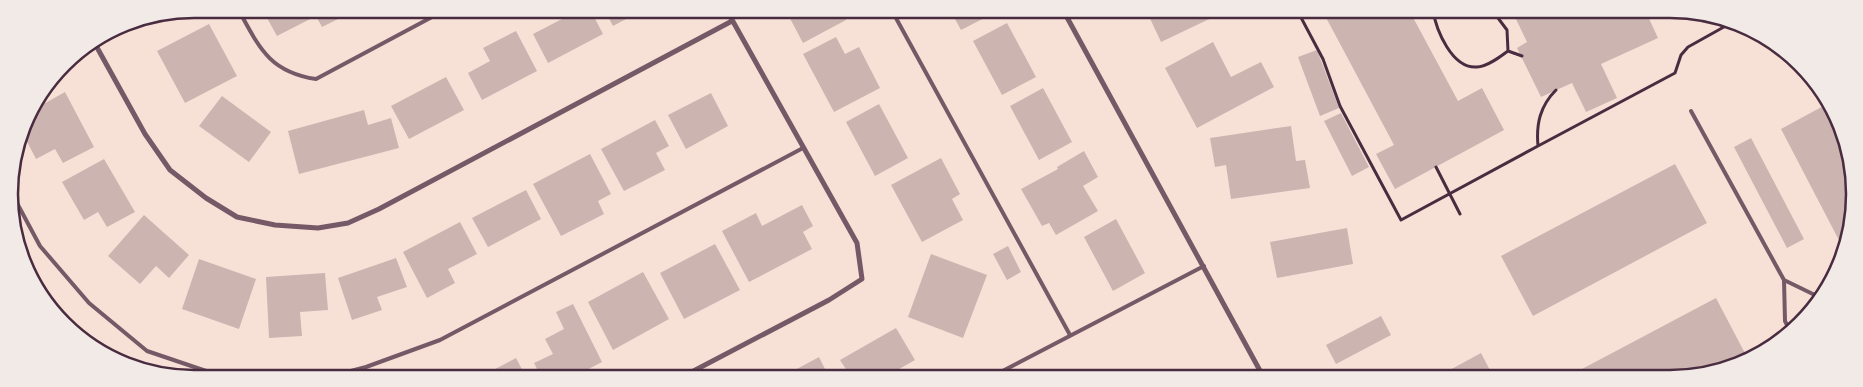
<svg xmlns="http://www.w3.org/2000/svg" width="1863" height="387" font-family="Rubik,sans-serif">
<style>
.building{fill:#ccb4b1}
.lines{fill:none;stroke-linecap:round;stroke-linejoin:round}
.path{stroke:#4a2c40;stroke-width:3}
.service{stroke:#755966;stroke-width:4}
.minor{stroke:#755966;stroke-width:5}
.rim{fill:none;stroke:#4a2c40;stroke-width:2.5}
</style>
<rect width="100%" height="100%" fill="#f7e1d7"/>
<path class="building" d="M262,9h73l5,9 -18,9 -6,-11 -39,20z
M557,9h33l13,25 -55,29 -15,-29 29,-15z
M604,9h41l-32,17z
M785,9h56l5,11 -43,23z
M950,10h50l-39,20z
M1146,10h77l1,2 -63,30z
M1322,10h87l49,91 24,-13 22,42 -109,59 -19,-35 18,-9z
M1506,10h139l13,28 -57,26 16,34 -31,14 -14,-29 -31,14 -24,-49 10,-6 -12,-25 -5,2z
M1697,12l3,1 13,4 -10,5z
M1007,23l29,54 -34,18 -29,-54z
M209,24l28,52 -52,27 -28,-52z
M516,31l21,40 -55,29 -14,-27 22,-12 -7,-13z
M836,37l9,17 14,-7 21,41 -46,24 -31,-58z
M1213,42l18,35 30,-15 13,25 -77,41 -32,-60z
M1317,50l22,58 -19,8 -22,-59z
M446,77l18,33 -55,29 -18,-33z
M1043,88l29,54 -33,18 -29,-54z
M65,92l29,55 -31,16 -8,-14 -19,10 -15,-29 2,-7 8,-12z
M711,93l17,33 -42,23 -18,-34z
M222,96l49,36 -22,30 -50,-36z
M879,104l29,54 -33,18 -29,-54z
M1827,104l21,41 5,72 -10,31 -62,-119z
M364,110l4,15 23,-7 8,30 -100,26 -11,-43z
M1341,113l28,54 -17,9 -28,-55z
M655,120l14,26 -13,7 9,17 -41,21 -23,-42z
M1291,126l5,35 9,-1 5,28 -79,11 -5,-34 -11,2 -5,-29z
M1751,138l53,101 -17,9 -53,-101z
M1084,151l14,26 -15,9 15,25 -42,24 -7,-12 -7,3 -21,-37 37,-20 -1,-2z
M590,154l21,40 -13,7 6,13 -43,22 -28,-52z
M941,158l19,36 -8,5 11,21 -41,22 -31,-57z
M104,159l31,53 -28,15 -9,-15 -14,8 -22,-38z
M1675,164l32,59 -174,93 -32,-60z
M526,190l15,29 -53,28 -16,-29z
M802,205l11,21 -10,6 9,17 -63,33 -27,-51 34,-18 6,13z
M144,215l45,40 -20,23 -13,-12 -16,18 -32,-28z
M1116,219l29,54 -32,18 -29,-54z
M460,222l17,32 -29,15 7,14 -28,15 -24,-46z
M1347,228l6,36 -76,14 -7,-36z
M715,244l25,46 -56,29 -24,-46z
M1008,246l13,26 -14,8 -14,-26z
M931,254l56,21 -24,63 -55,-21z
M396,258l11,29 -30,10 5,13 -30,10 -14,-42z
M199,259l57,20 -17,50 -57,-20z
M643,272l26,47 -56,31 -25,-48z
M325,273l3,37 -28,2 2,24 -33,2 -3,-61z
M1716,298l32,61 -8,5 -58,14h-117z
M573,304l29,58 -29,15h-32l-7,-14 19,-9 -8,-15 19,-10 -8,-17z
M1381,316l10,19 -55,29 -10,-19z
M896,328l19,32 -30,17h-34l-11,-17z
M1481,353l13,25h-59z
M819,357l10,20h-47z
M516,358l10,19h-46z"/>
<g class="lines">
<path class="path" d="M1297,10l26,49 17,47 61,114 137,-74c-2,-22 2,-40 18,-56
M1433,10c3,20 19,59 44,57 10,0 23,-10 31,-16l14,5
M1492,10l15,20 1,21
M1538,146l137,-73 6,-18 7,-8 43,-24
M1436,167l24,47"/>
<path class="service" d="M238,9c21,38 31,63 78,70l131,-70
M891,9l179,326
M1691,111l93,169 1,41 5,10
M10,190l30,56 49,57 58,48 68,23 19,3
M1784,280l35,17
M328,377l38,-10 74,-27 363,-192
M991,377l213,-111"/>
<path class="minor" d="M1063,10l201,368
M94,42l51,92 25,36 36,28 31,19 38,8 43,3 30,-5 31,-14 353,-188
M682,377l147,-77 33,-21 -5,-36 -131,-234"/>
</g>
<path d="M0 0H1863V387H0ZM194 18H1670A176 176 0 0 1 1846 194V194A176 176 0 0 1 1670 370H194A176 176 0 0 1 18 194V194A176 176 0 0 1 194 18Z" fill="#f1eae7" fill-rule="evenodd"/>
<path class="rim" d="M194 18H1670A176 176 0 0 1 1846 194V194A176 176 0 0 1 1670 370H194A176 176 0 0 1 18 194V194A176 176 0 0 1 194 18Z"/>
</svg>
